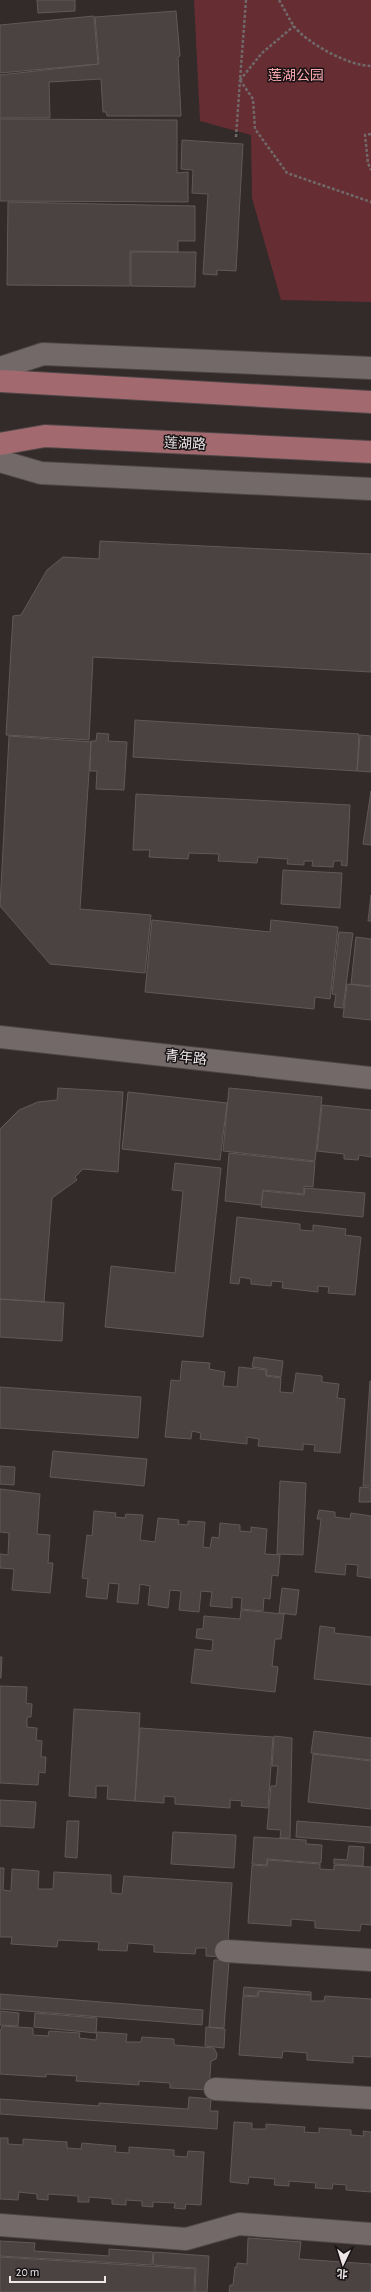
<svg xmlns="http://www.w3.org/2000/svg" width="371" height="2292" font-family="'Alegreya Sans','Noto Sans SC',sans-serif">
<style>
.green{fill:#662d33}
.building{fill:#4b4242;stroke:#625858}
.lines{fill:none;stroke-linecap:round;stroke-linejoin:round}
.minor-casing{stroke:#4d4546;stroke-width:24}
.major-casing{stroke:#4d4546;stroke-width:24}
.path{stroke:#716969;stroke-width:2.5;stroke-dasharray:3 2;stroke-linecap:butt}
.minor{stroke:#736969;stroke-width:22}
.major{stroke:#a2696e;stroke-width:22}
.labels{text-anchor:middle;stroke-width:3;stroke-linejoin:round;paint-order:stroke}
.park-label{font-size:14px;fill:#f7a6ac;stroke:#171314}
.street-label{font-size:14px;fill:#ede7e8;stroke:#171314}
</style>
<rect width="100%" height="100%" fill="#332a2a"/>
<path class="green" d="M194,0h177v302l-90,-2 -29,-102 -1,-63 -51,-14z"/>
<path class="building" d="M37,0h38v11l-37,2z
M176,11l4,45 -2,1 3,59h-74l-1,-4h-3l-2,-33 -52,3 1,36h-50v-43l99,-11 -4,-47z
M94,16l4,48 -98,9v-48z
M0,119l177,1v53l11,-1v30l-188,-1z
M182,140l61,4 -7,127 -19,-1v5l-14,-1 5,-80 -16,-1 1,-23 -12,-1z
M8,202l187,4v35h-17v11l-48,-1v35l-123,-1z
M131,252h65l-1,35 -64,-1z
M100,541l271,13v118l-278,-15 -4,83 -83,-5 7,-119 8,-1 26,-45 16,-13 36,2z
M135,720l224,14 -2,37 -224,-14z
M97,733l12,1 -1,7 19,1 -3,48 -28,-1 1,-18h-7l1,-30h5z
M360,735l11,1v36l-14,-1z
M9,736l82,6 -11,167 71,6 -6,58 -95,-9 -50,-58z
M371,791v54l-8,-1z
M136,794l214,11 -3,61 -6,-1 1,-4h-8l-1,6 -21,-1 1,-5h-9v4l-17,-1 1,-5 -30,-2 -1,6 -39,-2 1,-7 -30,-1 -1,6 -39,-2 1,-7h-17z
M283,870l59,3 -2,35 -59,-4z
M371,895v26h-3z
M152,920l118,12 1,-12 67,7 -8,72 -15,-2 -1,12 -169,-17z
M339,932l14,1 -10,75 -9,-1 2,-12 -4,-1z
M356,937l15,2v47l-20,-2z
M347,984l24,3v33l-28,-3z
M58,1088l65,4 -5,80 -35,-3 -8,8 2,3 -25,18 -8,104 -44,-3v-170l19,-19 19,-8 19,-2z
M229,1088l93,9 -7,64 -92,-10z
M128,1092l99,11 -7,57 -98,-11z
M322,1105l49,5v47l-12,-2 -1,5 -14,-1v-5l-27,-3z
M229,1153l86,9 -2,25 -9,-1v8l-41,-4 -2,15 -36,-4z
M175,1163l46,5 -18,169 -98,-10 6,-61 64,7 8,-82 -11,-1z
M305,1188l60,5 -2,24 -102,-10 2,-16 41,4z
M237,1217l63,7v6l13,1v-6l33,4 -1,6 16,2 -6,58 -27,-2 1,-6 -11,-1v6l-36,-4 1,-6 -11,-1 -1,5 -20,-2v-5l-11,-2 -1,7 -9,-1z
M0,1299l64,4 -2,38 -62,-4z
M254,1357l29,4 -2,16 -15,-2 1,-6 -15,-2z
M182,1361l28,2 -1,6 16,3 -2,14 14,1 2,-20 27,3v6l15,2 -1,14 13,1 3,-20 26,3v6l17,2 -2,14 8,1 -5,54 -26,-2 1,-6 -12,-1v6l-45,-4 1,-7 -12,-2v7l-47,-5 1,-6 -9,-2 -1,8 -26,-2 6,-57 9,1z
M370,1381h1v105h-8z
M0,1387l141,10 -3,41 -138,-10z
M53,1451l94,8 -3,27 -94,-9z
M0,1466l15,1 -1,18 -14,-1z
M280,1481l26,2 -3,72 -26,-1z
M360,1487l11,1v14h-12z
M0,1489l40,5 -3,40 13,1 -2,28h5l-3,30 -38,-3 2,-21 -14,-1v-14l8,1 1,-22 -9,-1z
M319,1510l16,2v5l15,2 1,-6 20,3v62l-14,-2 1,-11 -12,-1 -1,11 -30,-3 6,-53h-4z
M94,1511l22,2 -1,4 10,1 1,-4 17,1 -3,25 15,2 3,-24 21,2 -1,4 10,1v-4l17,1 -2,25 7,1 2,-11 7,1 1,-15 20,2v6l11,1v-5l16,2 -2,25 15,1 -2,21 -6,-1 -2,24 -6,-1 -1,13 -22,-2 1,-11 -10,-1v11l-22,-2 2,-14 -11,-1 -2,21 -20,-2 2,-19 -11,-1 -2,18 -20,-3 2,-19 -10,-2 -2,20 -21,-2 2,-18 -10,-1 -2,16 -21,-2 2,-18 -6,-1 5,-43 5,1z
M282,1588l17,2 -3,25 -17,-2z
M241,1610l43,4 -3,25h-6l-3,27 6,1 -3,25 -84,-9 4,-34 17,2 1,-11 -17,-2 1,-9h6l1,-13 36,3z
M320,1626l15,2 -1,5 37,4v48l-57,-6z
M0,1657h2l-1,21h-1z
M0,1686l27,1 -1,16 6,1 -1,13h-4v10l10,1 -1,12 6,1 -1,16h5l-1,16 -6,-1 -1,13 -38,-2z
M74,1709l66,4 -5,88 -28,-2 1,-13h-12v12l-27,-2z
M140,1728l133,9 -5,71 -27,-2 1,-5 -12,-1v8l-55,-4v-7l-11,-1v7l-29,-2z
M314,1731l57,7v22l-60,-7z
M274,1736l18,2 -2,100h-10l1,-8 -14,-1 4,-43h5l2,-20h-6z
M313,1754l58,7v48l-63,-7z
M0,1800l36,2 -2,26 -34,-2z
M67,1821h12l-2,37 -12,-1z
M297,1821l74,6v16l-75,-6z
M173,1832l63,3 -2,33 -63,-4z
M254,1837l52,3v4l16,1 -1,18 -54,-4v6l-15,-1z
M349,1846l15,1 -1,19 -29,-2v-5l13,1z
M268,1860l52,4v5l14,1v-5l37,2v58l-10,-1 -1,7 -45,-3v-7l-24,-2v7l-43,-3 4,-58 15,1z
M0,1868h4l-1,22 8,1 1,-22 27,2 -1,18h15l1,-17 57,3v18l11,1 2,-18 108,7 -5,74 -21,-1v-8h-10l-1,6 -41,-2v-7l-26,-2 -1,8 -29,-1 1,-8 -41,-2 -1,7 -46,-3 1,-7h-12z
M214,1960l15,1 -5,67 -15,-1z
M244,1987l67,5v3l-53,-4 -1,5 -14,-1z
M259,1991l52,4v6h13l1,-5 46,3v58l-18,-1v7l-46,-3v-7l-24,-2 -1,7 -43,-3 4,-59 15,1z
M0,1994l203,16 -1,15 -202,-16z
M0,2011l19,2 -1,13 -18,-1z
M35,2013l62,5 -1,15 -62,-6z
M2,2026l31,2v7l15,1 1,-5 31,2 -1,5 17,2 1,-8 30,2 -1,8h15l1,-5 32,2v6l40,3 3,6 -1,5 -5,2 -2,29 -39,-2v-5l-31,-2v4l-63,-4 1,-5 -31,-2v3l-46,-3v-42z
M206,2027l19,2 -1,19 -19,-2z
M189,2097l22,2 -1,12h8l-1,18 -217,-15v-15l99,7v-3l89,6z
M234,2122l18,1v6h14v-5l39,3 -1,5 15,1v-5l32,2v5l13,1 -1,-5 8,1v60l-25,-2v-5l-13,-1 -1,5 -17,-1 1,-5 -27,-2v5l-15,-1 1,-6 -26,-2 -1,7 -18,-2z
M0,2138h8v6l15,1v-6l44,3v6l14,1 1,-6 34,3 -1,6 14,1v-6l45,3v6l13,1 1,-6 16,1 -3,53 -15,-1 -1,5 -11,-1 1,-5 -22,-1v5l-11,-1v-5l-16,-1v5l-14,-1v-5l-23,-2v5h-11v-6l-30,-2v6l-11,-1v-5l-18,-2 -1,8 -18,-1z
M248,2238l53,4 -2,17 72,5v28h-142l1,-7h3l2,-18h2v-4l10,1z
M0,2241l35,2 -1,8 75,5v-7l44,3 -1,13 -152,-9z
M154,2252l55,4 -2,36h-12l1,-24 -43,-3z
M0,2257l195,12 -1,23h-194z"/>
<g class="lines">
<defs>
<path id="minor" d="M0,368l43,-14 328,14
M0,461l41,12 330,16
M0,1037l371,41
M226,1951l145,9
M215,2089l156,9
M0,2225l186,14 53,-15 132,10"/>
<path id="major" d="M0,381l371,21
M0,444l45,-8 326,16"/>
</defs>
<use href="#minor" class="minor-casing"/>
<use href="#major" class="major-casing"/>
<path class="path" d="M246,0l-6,80 22,-27 32,-27
M279,0c5,8 9,17 14,25 13,18 56,41 78,41
M240,80l13,19 2,30 32,44 84,29
M371,134l-6,1 3,28 3,7
M236,137l4,-57"/>
<use href="#minor" class="minor"/>
<use href="#major" class="major"/>
</g>
<g class="labels">
<g class="park-label">
<text x="296" y="80">莲湖公园</text>
</g>
<g class="street-label">
<text transform="translate(185 443) rotate(3)" y="5">莲湖路</text>
<text transform="translate(186 1057) rotate(6)" y="5">青年路</text>
</g>
</g>
<g transform="translate(343 2264) rotate(184)" stroke="#171314" stroke-width="3" paint-order="stroke">
<path d="M0-3L7 15L0 10L-7 15Z" fill="#ede7e8"/>
<text y="-6" font-size="11" font-weight="bold" text-anchor="middle" fill="#ede7e8">北</text>
</g>
<path d="M10 2276v6h95v-6" fill="none" stroke="#ede7e8" stroke-width="2"/>
<text x="16" y="2276" font-size="12" fill="#ede7e8" stroke="#171314" stroke-width="3" paint-order="stroke">20 m</text>
</svg>
